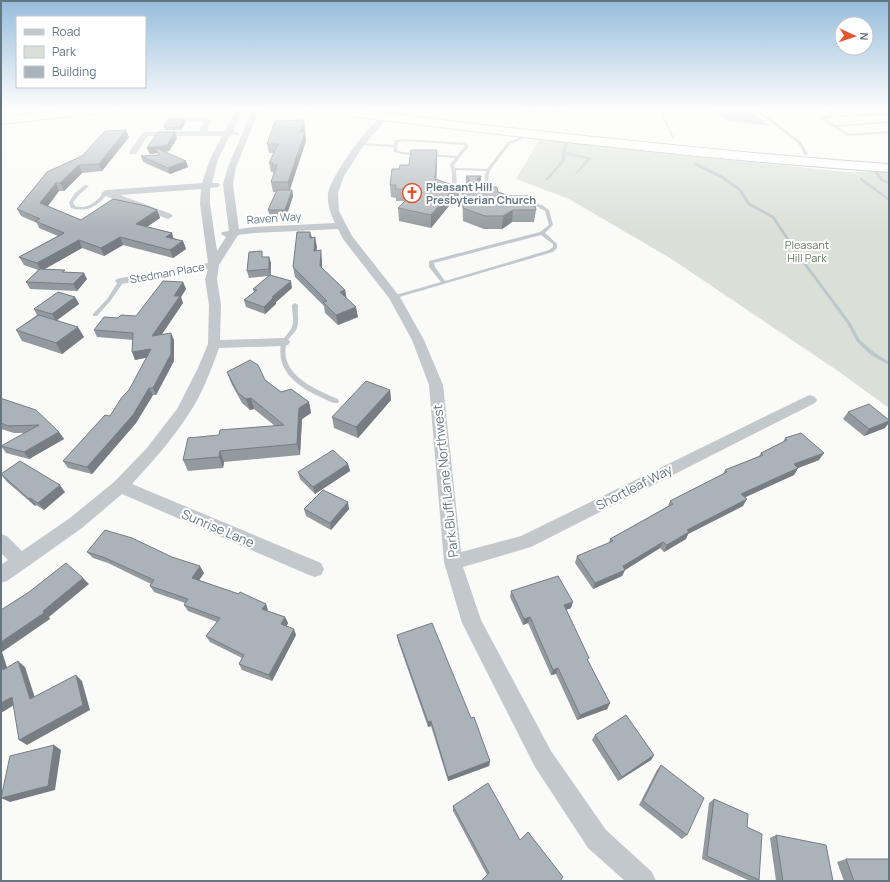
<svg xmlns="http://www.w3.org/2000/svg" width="890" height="882" font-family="Manrope,sans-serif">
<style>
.green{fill:#dadfd7}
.water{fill:#bbc7cb}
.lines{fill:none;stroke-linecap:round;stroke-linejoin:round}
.stream{fill:#bbc7cb;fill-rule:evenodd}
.trunk-casing{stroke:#b4b9bd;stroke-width:2}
.service{fill:#c3c8cc;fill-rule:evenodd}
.minor{fill:#c3c8cc;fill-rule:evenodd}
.trunk{fill:#fff;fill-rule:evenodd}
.wall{fill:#929a9f}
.shaded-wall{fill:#777d82}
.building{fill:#aab3b9;stroke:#777d82}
.labels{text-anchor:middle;stroke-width:4;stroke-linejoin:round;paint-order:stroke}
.far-poi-label{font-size:11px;font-weight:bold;fill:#657683;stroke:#fff;text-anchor:start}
.far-street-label{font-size:11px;fill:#657683;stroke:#fff}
.far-park-label{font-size:11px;fill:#687a64;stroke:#fff}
.street-label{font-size:13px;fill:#657683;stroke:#fff}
</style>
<rect width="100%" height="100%" fill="#fafaf8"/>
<path class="green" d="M539,140l307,32h43v236l-51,-37 -168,-113 -101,-59 -53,-20z"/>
<path class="water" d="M707,108h39l24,18 -41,-5z"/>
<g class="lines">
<path class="stream" d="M664,108h2l-2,9 10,21 -2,-1 -10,-20z
M694,163h2l27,13 18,13 9,14 24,13 26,39 50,67 10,18 15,13 14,9v3l-18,-10 -14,-13 -10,-19 -49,-66 -26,-39 -24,-13 -9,-14 -18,-13 -27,-13z"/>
<defs>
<path id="trunk" d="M75,108h49l-5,3 -118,13v-6z
M304,108c66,0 131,12 196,19 130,14 259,28 389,37v8c-194,-13 -387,-37 -580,-61z"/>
</defs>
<use href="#trunk" class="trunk-casing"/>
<path class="service" d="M752,108h4l44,33 8,13 -1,1h-2l-7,-12z
M821,108h4l11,7 53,-2v2l-65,3 11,7 54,-4v2l-51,4 11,7 40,-3v2l-41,3 -29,-18 1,-2 12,-1z
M530,134l3,1 -23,9 -20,26 -2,8 1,6 9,9 -2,1c-10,-6 -13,-11 -10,-23l-30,-1 1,18 1,2 10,2 -2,1 -11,-1c-5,-8 -1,-18 -5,-27l5,-7 -53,-4 -8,-2 -1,-5 -32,-2 -2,-1 2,-1 33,2 1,-5 9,-1 61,4 4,3 -15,19 1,3 32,1 21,-27zM404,141l60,4 1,1 -8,10 -55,-4 -5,-2 1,-8z
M567,137l2,1 -3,14 26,6 -15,16 -2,-1 12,-14 -21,-4 -2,7 -16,18h-2v-2l15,-17 4,-23z
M872,167h2l8,11 7,4v3l-9,-5 -9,-12z
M860,178h2l27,20v3l-29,-21z
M85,185l4,1 -10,9 -6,7 2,4c13,4 22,-5 29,-14l4,1c-9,13 -21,20 -37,15l-2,-6 6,-9z
M525,201l17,4 7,5 4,15 -8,8 12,11v4l-4,4 -157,46h-4v-2l49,-14 -12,-15v-6l111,-29 9,-7 -4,-14 -7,-4 -13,-4zM541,235l12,9v3l-4,3 -104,31 -10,-14 -1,-4z
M121,279l3,2 -13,19 -14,16h-4v-2l15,-16 11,-18z
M295,303l3,2c-1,8 2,17 -2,25 -2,4 -7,7 -9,12 -10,32 29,48 51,57l1,2 -1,2h-4c-25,-11 -59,-25 -53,-59 1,-6 7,-9 10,-15 4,-7 1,-16 1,-24z"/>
<path class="minor" d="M237,108h7l-11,23 6,2 -1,2h-8l-12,24 -6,24h6l2,2 -2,2 -8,1v16l7,47 9,-14 -5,-3 1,-2 7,-1 -6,-47 5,-17 25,-59h7l-24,59 -3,17 6,45 15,-2 81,-4c-4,-9 -8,-18 -7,-29 2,-17 36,-62 49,-74 8,-7 17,-12 27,-12l-21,15 -19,22 -20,31 -6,17 1,18 13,25 48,61 24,43 19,45 18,167 60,-16 284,-139 5,-2 5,2 2,3 -2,3 -284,144 -68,20 18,53 70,131 55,79 46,42 4,9h-31l-37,-33 -53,-81 -73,-144 -18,-61 -15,-177 -17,-45 -23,-42 -46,-59 -5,-10 -84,4 -16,2 -19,30 -2,14 4,26 -1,35 64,-2 4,1 2,3 -2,3 -4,1 -65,2c-8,22 -17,47 -31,67 -16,25 -36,47 -56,69l189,79 3,6 -3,6 -6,2 -6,-2 -187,-81 -40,34 -55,39 -20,14 -6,2v-18l7,-5 -7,-7v-19l6,2 15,15 48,-33 44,-36 32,-33 31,-40 20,-39 11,-26 1,-39 -4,-26 3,-10 -87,15 -4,-1 -2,-2 2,-2 4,-1 87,-15 -8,-59 1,-15 -81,6 51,19 2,2 -5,3 -65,-24 -2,-2 5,-3 96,-7 8,-24 12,-23h-74l-12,18h-6l-1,-2 14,-20 56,-1 4,-9 -32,-1 -4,-2 1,-2 40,1 4,2 -5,11h18z"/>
<use href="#trunk" class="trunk"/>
</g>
<path class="wall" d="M503,108h81l-35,5 -2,-2 -22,2 -2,-3 -20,-1z
M184,120l1,3 -4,7h-16l-1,-3z
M305,129l-1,3h1l1,9 -16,49h2l1,6 -7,21h-16l-2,-7 8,-18h-3l-2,-10 3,-8 -1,-2h-2l-2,-9 5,-10h-5l-2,-9z
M129,137l-27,34 -20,2 -18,18h-5l-11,15 33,14 76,-10 3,8 -13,9 25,6 1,5 10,3 3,8 -13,9 -50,-13 -19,11 -22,-8 -37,21 21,3 21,7 -10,12 -47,-2 -4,-7 12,-12 -14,-5 -5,-8 39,-21 -19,-8 -2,-5 -16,-7 -4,-7 30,-37z
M177,138l-8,13 -5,1 24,15 -18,7 -27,-12 -2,-6 17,-1v-2l-8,1 -3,-6z
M437,150l-1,29 23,8v14h-6l-22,27 -32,-7 -1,-13 7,-7h-9v-3l-5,-1 -1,-12 9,-16 10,-4z
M466,176h15l-1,11 18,5 38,18 -2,12h-22l-10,7h-18l-21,-8 -1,-34h4z
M310,232l2,5 5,10 -1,4 6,10v7l23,22 1,7 12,20 -20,8 -13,-12 -1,-7 -29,-29 -2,-10z
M264,257h5l2,6v12l21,13 -16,14v2l-11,10 -19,-7 -2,-7 10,-8 -1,-3 15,-13 -19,2 -2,-7z
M183,282l3,7 -5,8 2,6 -21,31 12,6v21l-18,34h-3l-17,28 -44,51 -24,-6 -5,-7 47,-45 19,-26 18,-33 -12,3 -2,-20 -36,-3 -3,-7 24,-12 18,-2z
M75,297l4,7 -22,16 27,17 -22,17 -40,-13 -6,-11 21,-15 -3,-6z
M227,372l38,8 16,12 28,10 2,11 -9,6 -2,36 -76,7 -1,6 -35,3 -5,-11 36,-25 56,-9 -21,-17 -4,1 -8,-7 -11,-20z
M390,390l1,10 -33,38 -24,-10 -2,-11z
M1,399l58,33 5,7 -35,20 -23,-6 -5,-7 24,-13h-11l-13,-4z
M848,412l37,16 -21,8 -21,-17z
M785,438l34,22 -21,8 -4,7 -49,22 -2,9 -55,28 -2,5 -22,13 -4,-4 -35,22 -3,6 -29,13 -18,-26 2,-7 32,-13 1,-4 58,-33 2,-5 53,-27 2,-4 34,-14 2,-3 22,-11z
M348,464l2,7 -35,23 -15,-15 -2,-7z
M1,474l64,18 -21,18 -8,-5 -1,1 -29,-25z
M304,509h45l-18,21 -25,-14z
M87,552l117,21 -5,7 67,24 2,7 17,6 3,6 -2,3 10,9 -24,46 -30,-11 -3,-6 3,-6 -32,-16 -4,-6 11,-14 -29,-11 -4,-6 1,-2 -31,-11 -4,-6 1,-2 -43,-21 -15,-5z
M511,591l60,17 -5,2 22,51 22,42 -3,6 -30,11 -21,-46 -5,1 -23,-52 -5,2 -13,-28z
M397,635l74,83 19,43 -1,5 -41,15 -17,-55 -3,1 -30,-86z
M595,735l59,20 -3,5 -33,21 -26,-41z
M661,765l26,70 -5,4 -43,-34 18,-35z
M714,799l33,28 12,53 -3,1h-6l-48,-22 7,-56z
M453,806l67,34 -33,35 -34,-64z
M776,835l57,46h-57l-6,-43z
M846,859l43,22h-45l-7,-19z"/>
<path class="shaded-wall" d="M550,108h34l-35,5z
M184,120l1,3 -4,7 -1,-3z
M304,120l1,9 -3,12 -2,-9z
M126,130l3,7 -27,34 -3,-7z
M175,132l2,6 -8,13 -11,2 -2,-5 2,5 -8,1 -3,-6z
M305,132l1,9 -17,50 -1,-9z
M437,150v11l-1,30 -1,-12z
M186,161l2,6 -18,7 -2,-6z
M79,165l3,8 -18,18 -4,-8z
M481,177l-1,12 -4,2 1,-12z
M56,183l3,8 -15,20 -4,-8z
M453,189v12l-22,27v-13z
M292,190l1,6 -7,21 -1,-7z
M157,210l3,8 -21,14 -3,-8z
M513,210l-1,12 -10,7 1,-13z
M172,233l2,8 -8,-4z
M120,237l3,8 -19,11 -3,-8z
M315,237l2,10 -2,14 -1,-10z
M79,240l3,8 -41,23 -4,-8z
M183,241l3,8 -13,9 -3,-8z
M321,250l1,11 -1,15 -1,-10z
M269,257l2,6 -1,13 -1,-7z
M84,273l3,6 -10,12 -4,-7z
M291,281l1,7 -16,14v2l-11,10 -1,-7 8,-10z
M183,282l3,7 -5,8 2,6 -27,40 -4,-7 22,-40z
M345,290l2,10 -7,-8z
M75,297l4,7 -23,17 -4,-7z
M356,307l2,10 -20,8 -2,-10z
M78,327l6,10 -22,17 -6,-11z
M171,333l3,7v21l-18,34 -3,-7z
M151,349l4,7 -20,4 -3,-8z
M149,388l4,7 -17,28 -44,51 -5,-7z
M390,390l1,10 -33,38 -2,-11z
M251,398l3,11 -4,1 -4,-11z
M309,402l2,11 -9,6 -2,36 -3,-11 2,-36z
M889,421v2l-4,5 -21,8 5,-7z
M59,432l5,7 -35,20 -5,-7z
M220,451l4,11 -1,6 -4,-11z
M824,453l-5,7 -21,8 -4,7 -57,26 4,-7 53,-30z
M348,464l2,7 -35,23 -2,-7z
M60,485l5,7 -21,18 -6,-7z
M30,498l6,7 -1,1 -6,-7z
M747,499l-4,7 -55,28 -2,5 -22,13 3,-7 20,-15z
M348,502l1,7 -18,21 -1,-7z
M663,542l-3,6 -35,22 -3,6 -29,13 2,-6z
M200,566l4,7 -8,12 -4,-7z
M83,578l6,6 -40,33 1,2 -48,33 8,24 -7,-6 -2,-5v-23l42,-31z
M573,602l-2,6 -9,3 2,-6z
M266,604l2,7 -3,5 -3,-7z
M285,617l3,6 -4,8 -3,-7z
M530,617l-2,6 -5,2 1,-6z
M294,629l2,6 -24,46 -3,-6z
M18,661l7,6 12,37 -7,-5z
M558,668l-2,6 -5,1 2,-5z
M76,675l6,6 8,29 -63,35 -8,-5z
M12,697l7,5 -18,11v-10z
M610,703l-3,6 -30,11 3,-5z
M431,721v5l-3,1v-5z
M54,745l7,5 -6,40 -45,12 -9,-4z
M654,755l-3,5 -33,21 4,-4z
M490,761l-1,5 -41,15v-4z"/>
<path class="building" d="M168,120h16l-4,7h-16z
M304,120l-4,12h5l-17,50h-17l6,-17h-5l1,-2h-4l9,-19h-11l8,-23z
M126,130l-27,34 -20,1 -19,18h-4l-16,20 41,17 32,-21 33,7 11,4 -21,14 36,9 -6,4 17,4 -13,9 -50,-13 -19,11 -22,-8 -42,23 -18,-6 45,-24 -29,-12 5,-2 -23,-10 30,-37 35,-16 23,-25z
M158,132h17l-8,13 -20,3z
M156,148l30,13 -18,7 -27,-12 18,-1z
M411,150h26l-2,29 24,8v2h-6l-22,26 -33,-7 19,-19h-22l1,-4h-6l2,-16h7l1,-4h9z
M466,176h15v1l-4,2v3h4l-1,5h17l1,5 12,4h23l3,14h-23l-10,6h-18l-22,-8 -1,-21h5v-5l3,-2z
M277,190h15l-7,20h-17z
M297,232h13v6l5,-1 -1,14 7,-1 -1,16 25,24 -5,2 16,15 -20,8 -13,-13 4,-1 -34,-34z
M262,251v6h7v12l-22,2 2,-19z
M40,269l25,1 -3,2 22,1 -11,11 -47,-2z
M270,275l21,6 -19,16h2l-10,10 -20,-7 13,-10 -4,-1z
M163,281l20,1 -9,14h6l-28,40 19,-3v21l-18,34h-4l-16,27 -46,52 -24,-6 42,-46 5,1 12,-19 7,-7 22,-41 -19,3 1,-19 -39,-3 10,-13 14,1 3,-3 15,1z
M58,292l17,5 -23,17 -18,-5z
M39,315l39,12 -22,16 -40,-13z
M250,360l8,5 7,15 16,12 10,-3 18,13 -10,6 -2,36 -77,7 -1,6 -36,3 5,-22 31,-3 1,-5 64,-5 -33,-27 -5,1 -8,-6 -11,-21z
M366,381l24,9 -34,37 -24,-10z
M1,399h2l33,11 23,22 -35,20 -23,-6 38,-21 -31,1 -7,-3z
M869,404l20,16v1l-20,8 -21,-17z
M801,433l23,20 -30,11 4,4 -57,26 6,5 -60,31 2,2 -22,13 -4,-3 -40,24 2,4 -30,13 -18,-27 36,-15 -3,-2 63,-35 -3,-3 57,-29 -2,-2 38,-15 -2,-2 26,-13 -2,-2z
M333,450l15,14 -35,23 -15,-15z
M20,461l40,24 -22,18 -8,-5 -1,1 -28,-25z
M323,490l25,12 -18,21 -26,-14z
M105,530l27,8 40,19 28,9 -8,12 47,16 1,-2 26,12 -4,5 23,8 -4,7 13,5 -25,46 -30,-11 5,-9 -38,-19 14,-18 -36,-13 4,-6 -38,-13 4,-6 -51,-23 -16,-5z
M66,563l17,15 -40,33 1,2 -43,29v-32l28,-18z
M558,576l15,26 -9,3 25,53 -2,1 23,44 -30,12 -22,-47 -5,2 -23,-53 -6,2 -13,-28z
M432,623l39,95 3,-1 16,44 -42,16 -17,-56 -3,1 -31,-87z
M18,661l12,38 46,-24 7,30 -64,35 -7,-43 -11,6v-38l2,5z
M626,715l28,40 -32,22 -27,-42z
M54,745l-6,41 -47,12 9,-42z
M661,765l43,33 -17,37 -44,-34z
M488,783l32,57 8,-8 35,45 -3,4h-79l8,-8 -36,-67z
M714,799l34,15 -1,13 15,7 -3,46 -52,-24z
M776,835l50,10 7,36h-50z
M846,859h43v22h-35z"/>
<linearGradient id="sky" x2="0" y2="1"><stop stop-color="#96bcdc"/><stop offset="0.47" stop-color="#fdfdfc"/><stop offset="1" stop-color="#fdfdfc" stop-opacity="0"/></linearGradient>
<rect width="890" height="232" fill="url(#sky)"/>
<defs>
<symbol id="church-ring" viewBox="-11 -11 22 22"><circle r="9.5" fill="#fff" stroke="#e4572e" stroke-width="1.5"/><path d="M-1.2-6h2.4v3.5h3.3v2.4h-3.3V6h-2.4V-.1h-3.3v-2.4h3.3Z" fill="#e4572e"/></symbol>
</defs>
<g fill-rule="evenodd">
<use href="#church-ring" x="401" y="182" width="22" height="22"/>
</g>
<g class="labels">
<g class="far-poi-label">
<text x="426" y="191">Pleasant Hill<tspan x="426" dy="13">Presbyterian Church</tspan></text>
</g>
<g class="far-street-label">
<text transform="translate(274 218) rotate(-4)" y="4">Raven Way</text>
<text transform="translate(167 273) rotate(-10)" y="4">Stedman Place</text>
</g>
<g class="far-park-label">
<text x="807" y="249">Pleasant<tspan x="807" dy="13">Hill Park</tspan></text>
</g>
<g class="street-label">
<text transform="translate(445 481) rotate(-96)" y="5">Park Bluff Lane Northwest</text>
<text transform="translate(634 487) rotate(-27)" y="5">Shortleaf Way</text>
<text transform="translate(218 528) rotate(23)" y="5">Sunrise Lane</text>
</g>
</g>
<rect width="890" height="882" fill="none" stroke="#657683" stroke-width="4"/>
<rect x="16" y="16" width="130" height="72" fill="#ffffff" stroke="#c1c8cd"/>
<rect x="24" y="29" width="20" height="6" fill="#c3c8cc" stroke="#c1c8cd"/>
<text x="52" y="36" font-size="12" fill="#657683">Road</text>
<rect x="24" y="46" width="20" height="12" fill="#dadfd7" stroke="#c1c8cd"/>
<text x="52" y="56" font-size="12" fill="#657683">Park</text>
<rect x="24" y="66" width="20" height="12" fill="#aab3b9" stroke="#c1c8cd"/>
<text x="52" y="76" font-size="12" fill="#657683">Building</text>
<g transform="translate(854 36) rotate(93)"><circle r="19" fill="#ffffff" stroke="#c1c8cd"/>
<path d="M0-3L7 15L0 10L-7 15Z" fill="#e4572e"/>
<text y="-6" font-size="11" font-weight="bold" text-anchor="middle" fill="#657683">N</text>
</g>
</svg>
